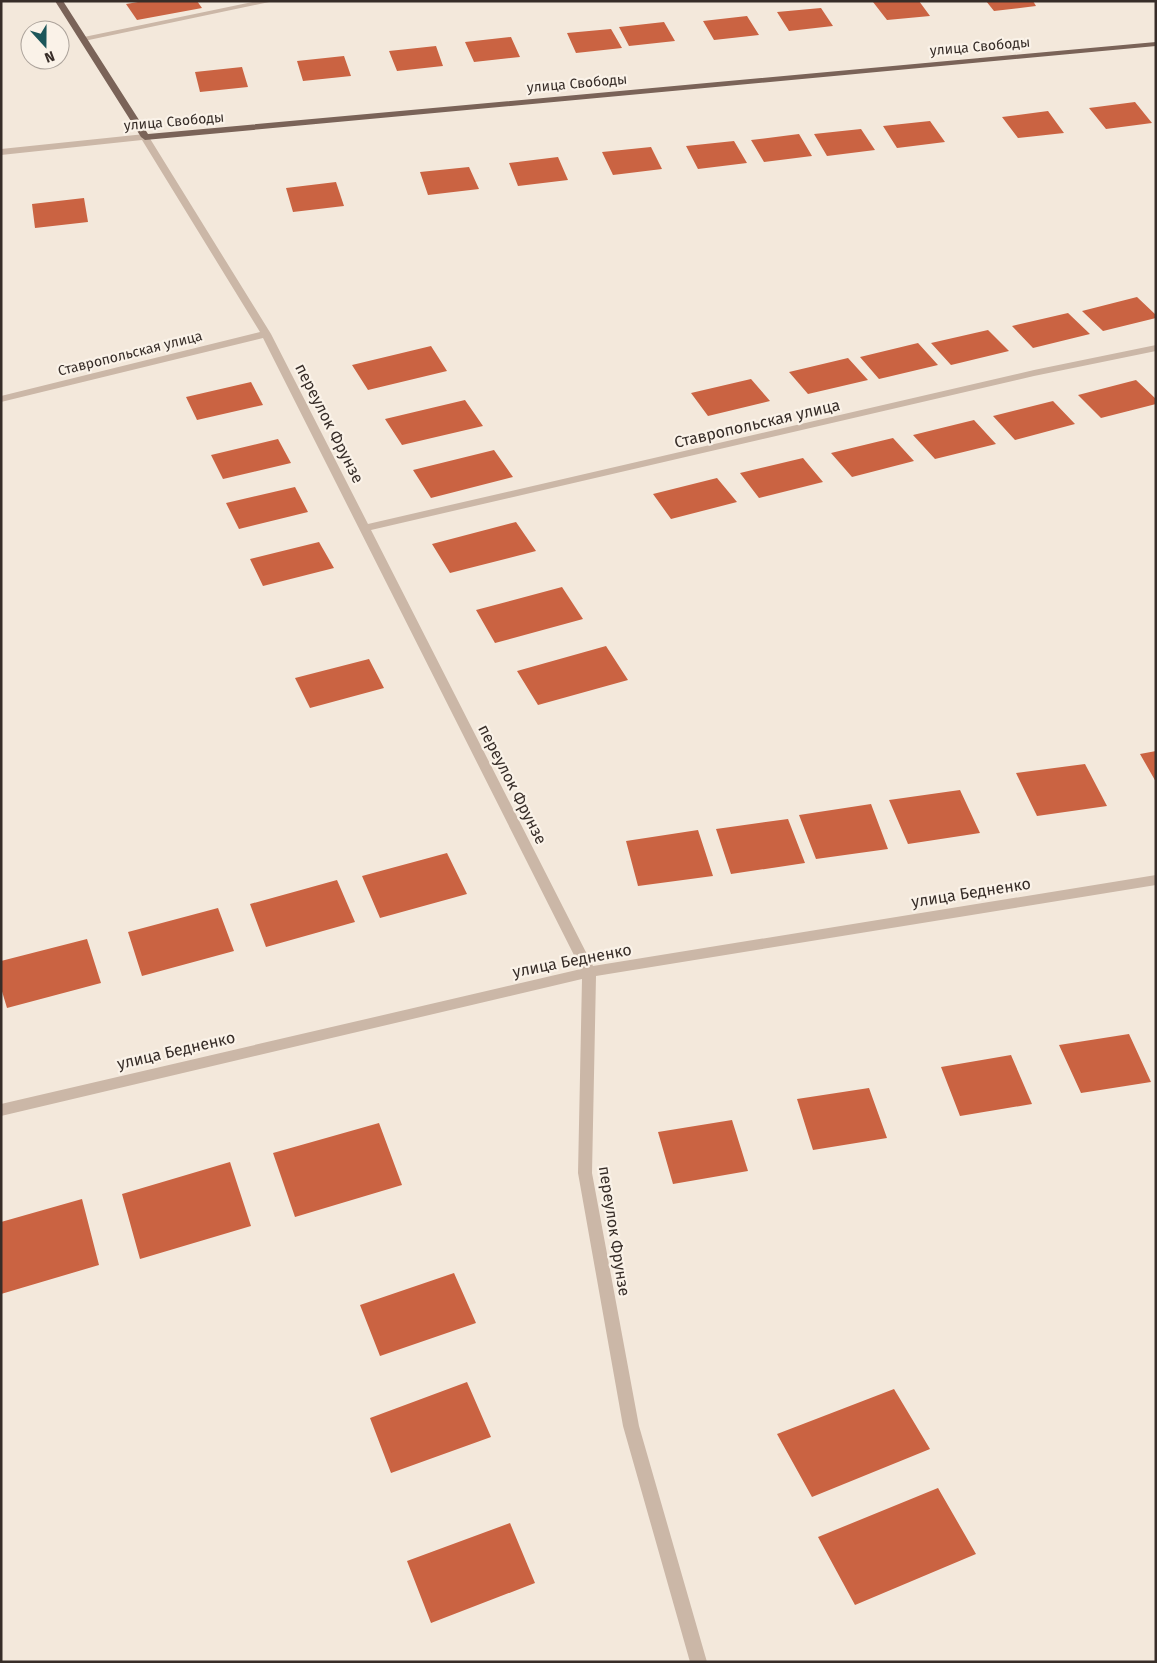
<svg xmlns="http://www.w3.org/2000/svg" width="1157" height="1663" font-family="'Fira Sans',sans-serif">
<style>
.building{fill:#ca6342}
.lines{fill:none;stroke-linecap:round;stroke-linejoin:round}
.minor{fill:#cbb7a7;fill-rule:evenodd}
.major{fill:#7a6358;fill-rule:evenodd}
.labels{text-anchor:middle;stroke-width:4.5;stroke-linejoin:round;paint-order:stroke}
.far-street-label{font-size:14px;fill:#372d28;stroke:#faf2e8}
.street-label{font-size:16px;fill:#372d28;stroke:#faf2e8}
</style>
<rect width="100%" height="100%" fill="#f3e8db"/>
<path class="building" d="M144,1h53l5,7 -65,12 -11,-16z
M881,1h38l11,15 -43,4 -14,-18z
M986,1h47l3,5 -42,5z
M821,8l12,18 -44,5 -12,-19z
M747,16l12,19 -45,5 -11,-19z
M664,22l11,19 -46,5 -10,-19z
M611,29l11,19 -46,5 -9,-20z
M511,37l9,20 -46,5 -9,-20z
M436,46l7,20 -46,5 -8,-20z
M344,56l7,20 -48,5 -6,-20z
M242,67l6,20 -48,5 -5,-20z
M1135,102l17,21 -46,6 -17,-21z
M1048,111l16,22 -46,5 -16,-21z
M930,121l15,21 -48,6 -14,-22z
M861,129l14,21 -48,6 -13,-22z
M799,134l13,22 -48,6 -13,-22z
M734,141l13,22 -49,6 -12,-23z
M651,147l11,22 -49,6 -11,-23z
M558,157l10,23 -50,6 -9,-23z
M469,167l10,22 -51,6 -8,-23z
M336,182l8,24 -51,6 -7,-24z
M84,198l4,24 -53,6 -3,-24z
M1137,297l19,18v3l-53,13 -21,-20z
M1068,313l22,21 -57,14 -21,-22z
M988,330l21,21 -58,14 -20,-22z
M918,343l20,22 -59,14 -19,-22z
M431,346l16,25 -79,19 -16,-25z
M848,358l20,22 -60,14 -19,-22z
M751,379l19,22 -62,15 -17,-23z
M1136,380l20,19v5l-55,14 -23,-23z
M251,382l12,23 -66,15 -11,-23z
M465,400l18,26 -81,19 -17,-26z
M1053,401l22,23 -60,16 -22,-24z
M974,420l22,24 -61,15 -22,-24z
M893,438l21,23 -62,16 -21,-24z
M278,439l13,24 -68,16 -12,-24z
M494,450l19,27 -82,21 -18,-28z
M803,458l20,24 -64,16 -19,-25z
M717,478l20,24 -66,17 -18,-25z
M295,487l13,25 -69,17 -13,-26z
M516,522l20,29 -86,22 -18,-29z
M319,542l15,26 -71,18 -13,-27z
M562,587l21,32 -88,24 -19,-33z
M606,646l22,34 -90,25 -21,-34z
M369,659l15,29 -74,20 -15,-30z
M1156,751v31l-16,-28z
M1085,764l22,42 -70,10 -21,-43z
M960,790l20,43 -72,11 -19,-44z
M871,804l17,45 -72,10 -17,-44z
M788,819l17,44 -74,11 -15,-45z
M698,830l15,46 -75,10 -12,-45z
M447,853l20,41 -87,24 -18,-42z
M337,880l18,42 -89,25 -16,-43z
M218,908l16,43 -92,25 -14,-44z
M87,939l14,44 -94,25 -6,-20v-27z
M1129,1034l22,48 -70,11 -22,-48z
M1011,1055l21,49 -72,12 -19,-49z
M869,1088l18,50 -74,12 -16,-51z
M732,1120l16,51 -75,13 -15,-52z
M379,1123l23,62 -107,32 -22,-64z
M230,1162l21,64 -111,33 -18,-65z
M82,1199l17,66 -98,29v-72z
M454,1273l22,50 -96,33 -20,-51z
M467,1382l24,55 -100,36 -21,-55z
M894,1389l36,60 -118,48 -35,-63z
M938,1488l38,66 -121,51 -37,-68z
M510,1523l25,60 -104,40 -24,-62z"/>
<g class="lines">
<path class="minor" d="M257,1h17l-190,40 -4,-2 4,-2z
M145,134l4,3 122,197 97,190 666,-154 122,-25v6l-122,25 -663,154 222,436 563,-91v10l-560,91 -4,197 47,253 68,236h-17l-67,-236 -45,-253 4,-194 -581,137v-12l580,-135 -318,-631 -262,64v-6l259,-64 -118,-192 -141,15v-6z"/>
<path class="major" d="M55,1h8l85,133 1008,-92v4l-1011,94 -4,-3z"/>
</g>
<g class="labels">
<g class="far-street-label">
<text transform="translate(980 46) rotate(-5)" y="5">улица Свободы</text>
<text transform="translate(577 83) rotate(-5)" y="5">улица Свободы</text>
<text transform="translate(174 121) rotate(-5)" y="5">улица Свободы</text>
<text transform="translate(130 353) rotate(-14)" y="5">Ставропольская улица</text>
</g>
<g class="street-label">
<text transform="translate(330 423) rotate(63)" y="6">переулок Фрунзе</text>
<text transform="translate(757 423) rotate(-13)" y="6">Ставропольская улица</text>
<text transform="translate(513 784) rotate(63)" y="6">переулок Фрунзе</text>
<text transform="translate(971 892) rotate(-9)" y="6">улица Бедненко</text>
<text transform="translate(572 960) rotate(-11)" y="6">улица Бедненко</text>
<text transform="translate(176 1050) rotate(-13)" y="6">улица Бедненко</text>
<text transform="translate(615 1231) rotate(81)" y="6">переулок Фрунзе</text>
</g>
</g>
<rect width="1157" height="1663" fill="none" stroke="#372d28" stroke-width="5"/>
<g transform="translate(45 45) rotate(159)"><circle r="24" fill="#faf2e8" stroke="#aca39b"/>
<path d="M0-4L9 19L0 12L-9 19Z" fill="#1c565a"/>
<text y="-8" font-size="14" font-weight="bold" text-anchor="middle" fill="#372d28">N</text>
</g>
</svg>
